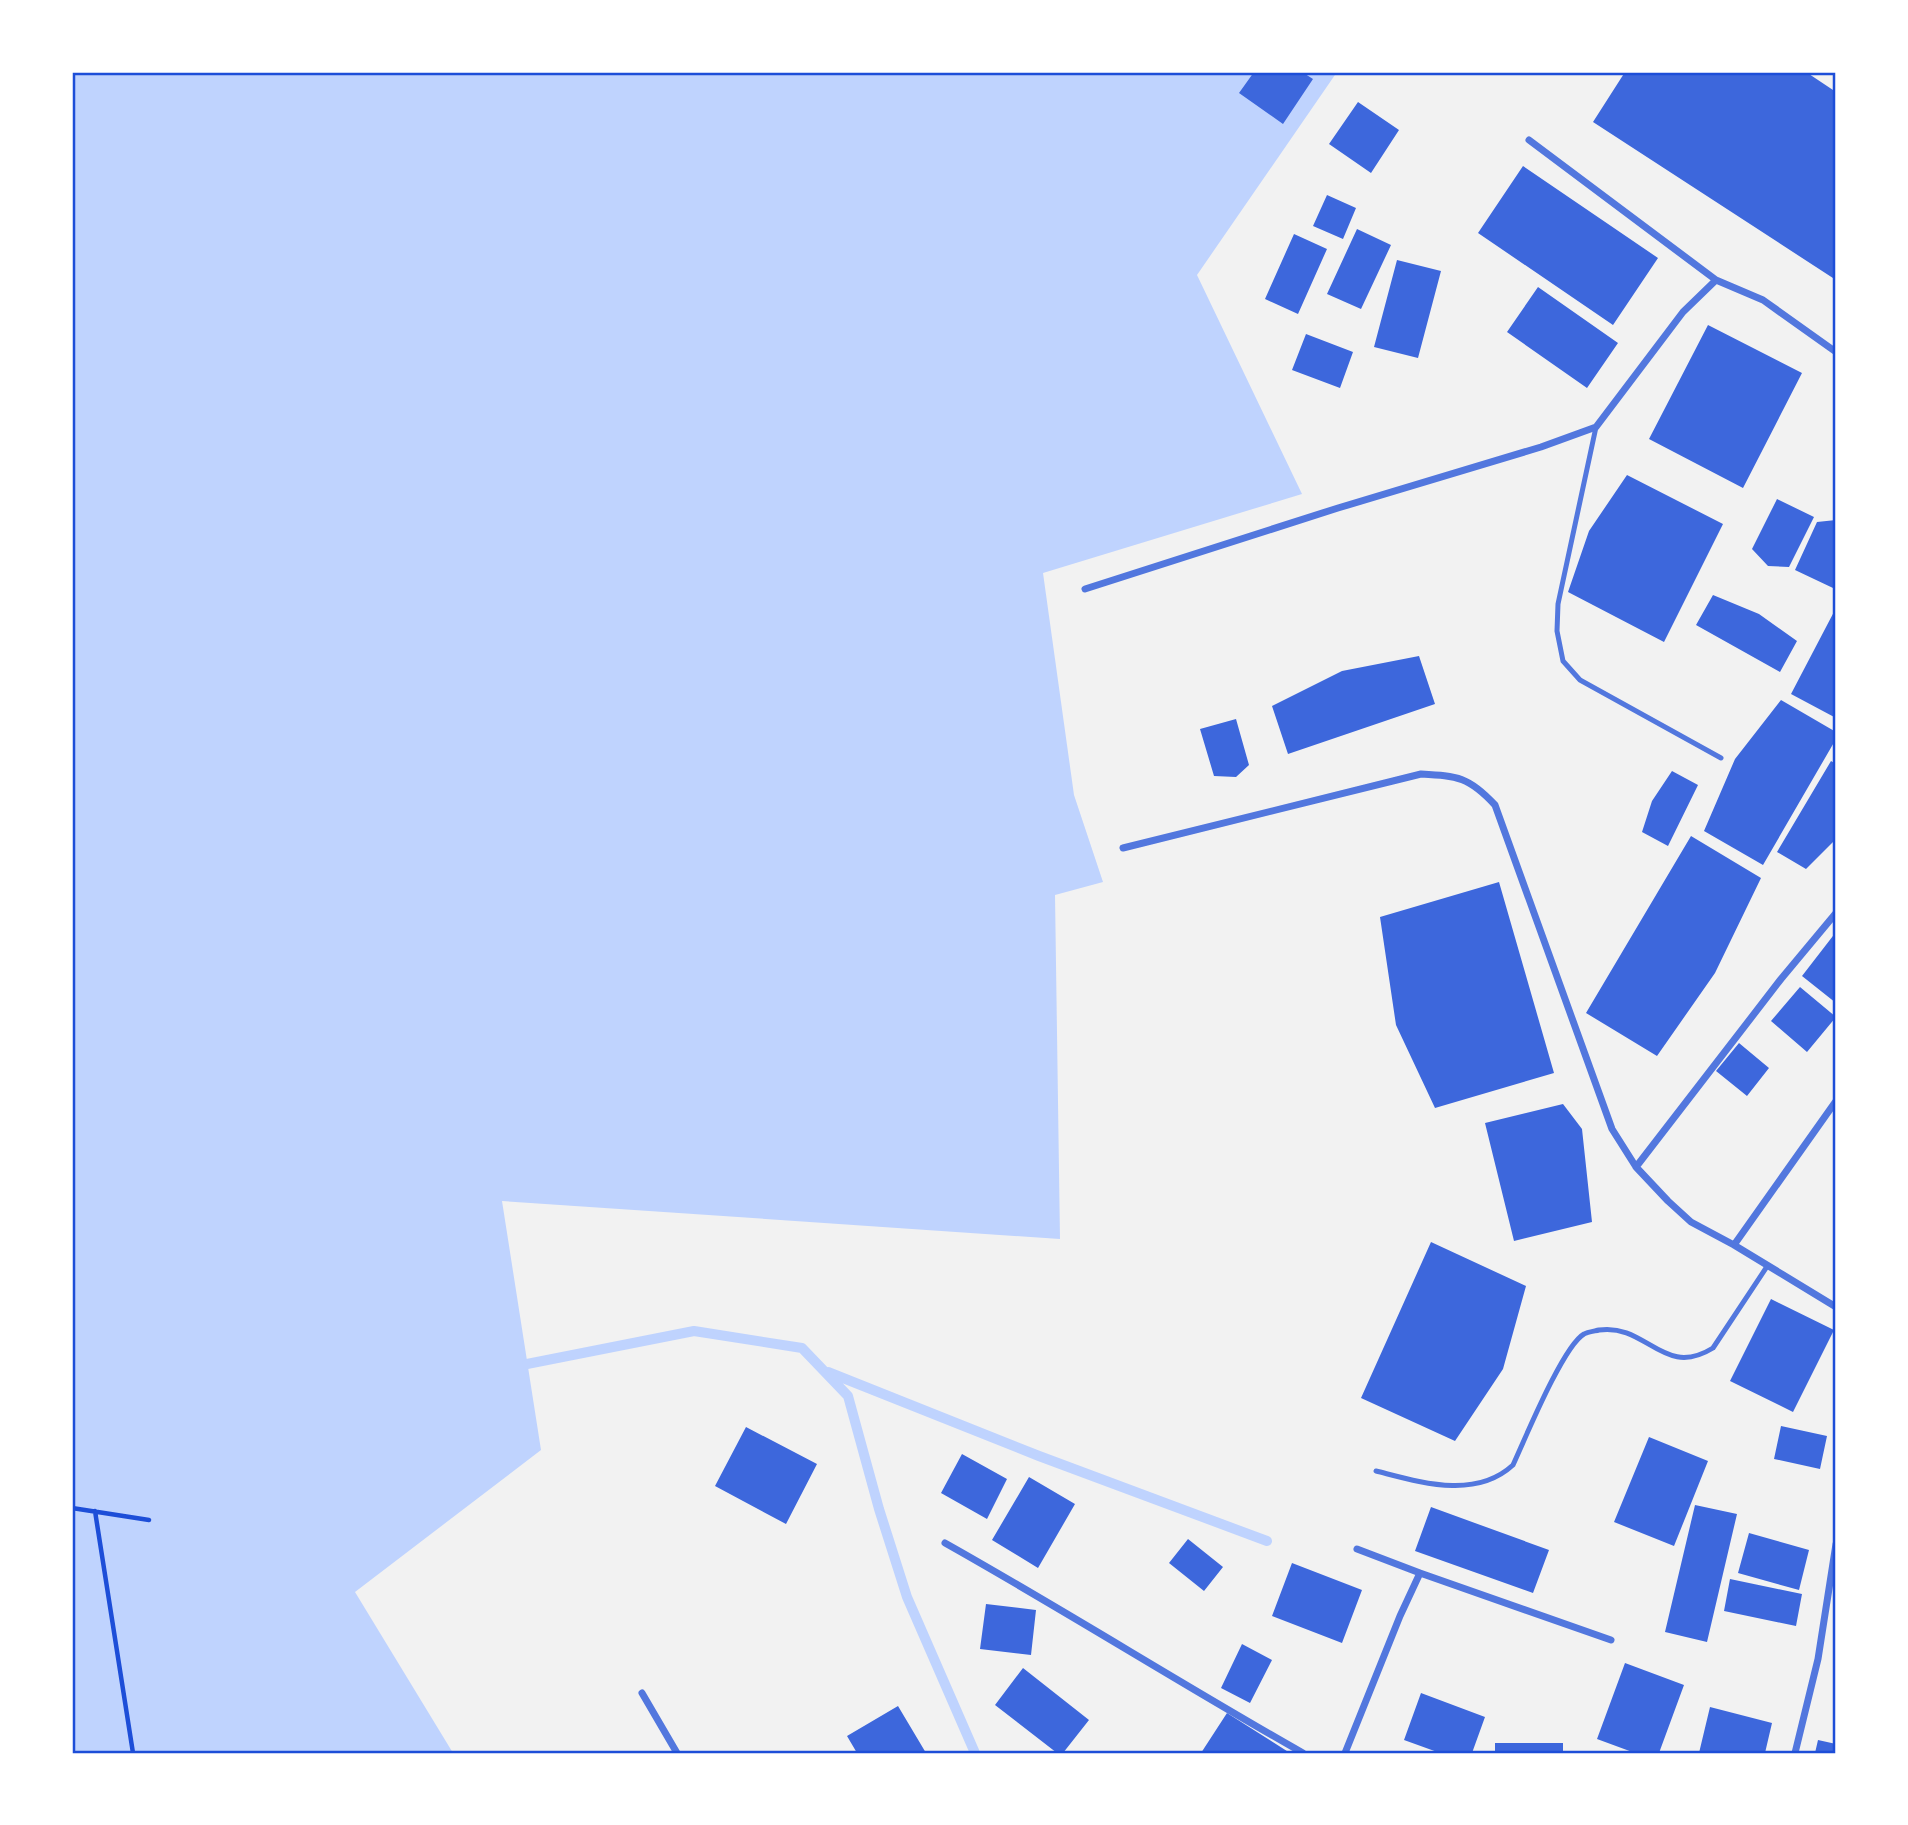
<svg xmlns="http://www.w3.org/2000/svg" width="1908" height="1825" font-family="Helvetica,sans-serif">
<style>
.water{fill:#bfd3fe}
.lines{fill:none;stroke-linecap:round;stroke-linejoin:round}
.stream{stroke:#bfd3fe;stroke-width:10}
.building{fill:#3d67dc}
.path{stroke:#1d4ed8;stroke-width:4.5}
.service{stroke:#5277de;stroke-width:5}
.minor{stroke:#5277de;stroke-width:7}
.neatline{fill:none;stroke:#1d4ed8;stroke-width:2.5}
</style>
<rect width="100%" height="100%" fill="#f2f2f2"/>
<path class="water" d="M72,72h1265l-140,203 105,219 -259,79 31,222 29,87 -48,13 5,344 -558,-38 39,249 -186,142 98,161h-381z"/>
<g class="lines">
<path class="stream" d="M527,1364l167,-33 108,17 46,48 31,113 28,88 68,156
M828,1372l211,84 228,85"/>
</g>
<path class="building" d="M1254,72h48l11,7 -30,45 -44,-31z
M1625,72h181l30,20v188l-243,-158z
M1358,102l41,28 -28,43 -42,-29z
M1523,166l135,92 -45,67 -135,-92z
M1327,195l29,13 -13,31 -30,-13z
M1357,229l34,16 -30,64 -34,-15z
M1294,234l33,15 -29,65 -33,-15z
M1397,260l44,11 -23,87 -44,-11z
M1538,287l80,56 -31,45 -80,-56z
M1708,325l94,48 -59,115 -94,-49z
M1306,334l47,18 -13,36 -48,-18z
M1627,475l96,49 -59,118 -96,-50 21,-61z
M1777,499l37,18 -25,50 -21,-1 -16,-17z
M1836,520v60l-3,8 -38,-18 22,-48z
M1713,595l46,19 38,27 -17,31 -84,-47z
M1836,608v110l-45,-24z
M1419,656l16,48 -147,50 -16,-48 70,-35z
M1781,700l55,32v7l-73,126 -59,-34 31,-72z
M1236,719l13,46 -13,12 -22,-1 -14,-47z
M1831,761l5,3v75l-30,30 -29,-17z
M1672,771l26,14 -30,61 -26,-14 10,-31z
M1691,836l70,42 -46,95 -58,83 -71,-43z
M1499,882l55,191 -119,35 -39,-83 -16,-108z
M1836,932v71l-34,-27z
M1800,987l36,30 -29,35 -36,-31z
M1739,1043l30,25 -22,28 -31,-25z
M1563,1104l19,25 10,93 -78,19 -29,-118z
M1431,1242l95,44 -23,83 -48,72 -94,-43z
M1771,1299l63,31 -41,82 -63,-31z
M1781,1426l46,10 -7,33 -46,-10z
M746,1427l71,37 -31,60 -71,-38z
M1649,1437l59,24 -34,85 -60,-24z
M962,1454l45,25 -20,40 -46,-26z
M1029,1477l46,27 -37,64 -46,-28z
M1695,1505l42,9 -30,128 -42,-10z
M1431,1507l118,43 -16,43 -118,-42z
M1749,1533l60,17 -10,40 -61,-17z
M1188,1539l35,28 -19,24 -35,-28z
M1292,1563l70,27 -20,53 -70,-27z
M1730,1579l72,15 -6,32 -72,-15z
M986,1604l50,6 -5,45 -51,-6z
M1242,1644l30,16 -22,43 -29,-15z
M1625,1663l59,22 -25,68h-24l-38,-14z
M1023,1668l66,52 -26,33h-6l-62,-48z
M1421,1693l64,24 -13,36h-32l-36,-13z
M898,1706l28,47h-69l-10,-17z
M1710,1707l62,16 -7,30h-66z
M1227,1713l63,40h-89z
M1818,1740l18,4v9h-21z
M1495,1743h68v10h-68z"/>
<g class="lines">
<path class="path" d="M72,1508l77,12
M95,1511l38,242"/>
<path class="service" d="M1596,427l-38,177 -1,27 6,30 17,19 141,78
M1376,1471c44,11 99,29 137,-6 12,-26 50,-119 71,-131 3,-2 11,-3 15,-4 48,-7 64,49 114,18l55,-83"/>
<path class="minor" d="M1529,140l187,140
M1085,589l253,-81 203,-61 55,-20 87,-115 33,-32 47,20 73,52
M1123,848l298,-74c37,2 48,3 74,31l117,324 24,38 32,34 23,21 43,23 102,62
M1636,1167l145,-188 55,-66
M1734,1245l102,-144
M945,1543c121,68 238,142 358,210
M1357,1549l63,24
M642,1693l35,60
M1345,1753l55,-137 20,-43 191,67
M1795,1753l23,-94 18,-115"/>
</g>
<rect width="1908" height="1825" fill="none" stroke="#ffffff" stroke-width="147"/>
<rect x="74" y="74" width="1760" height="1678" class="neatline"/>
</svg>
